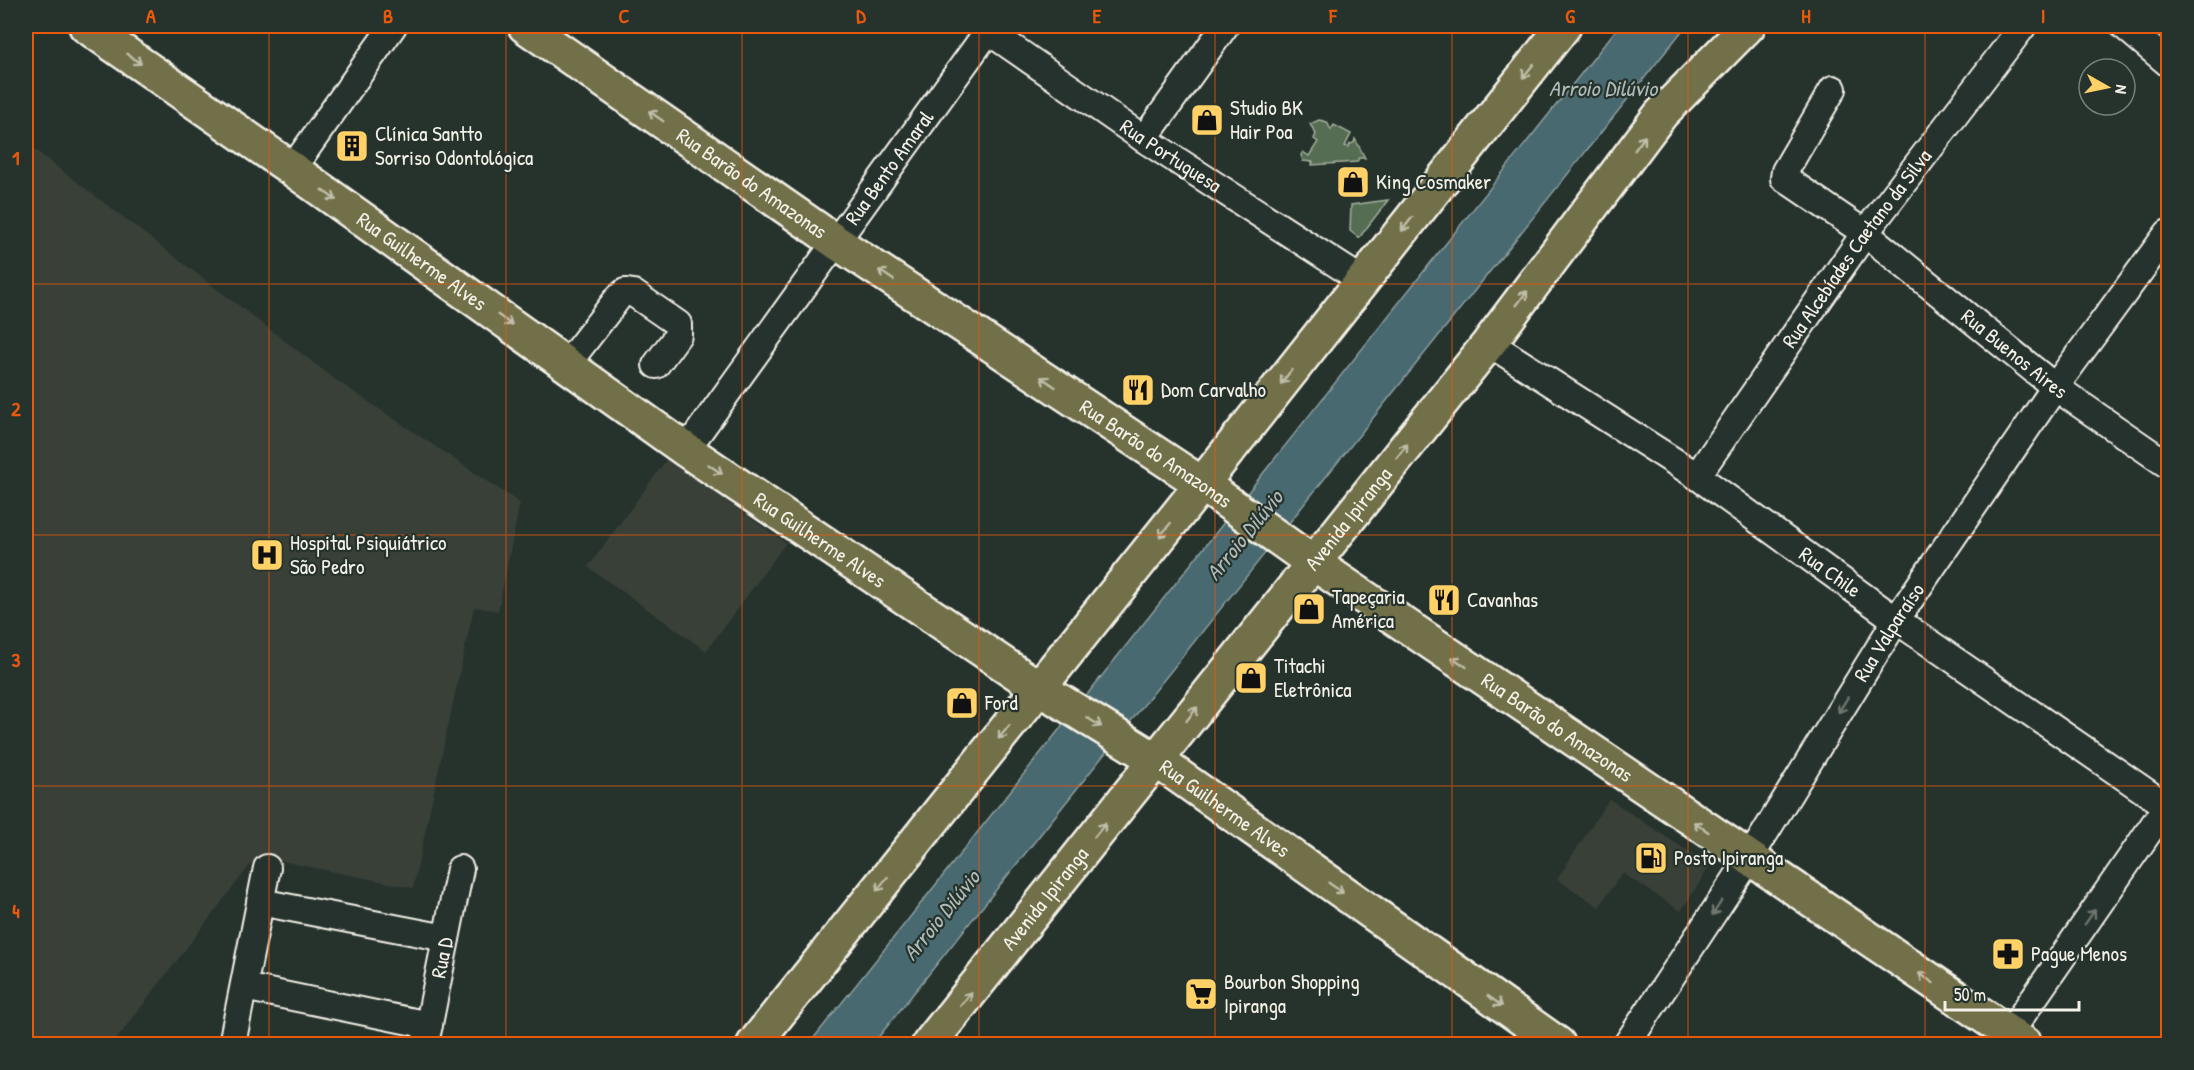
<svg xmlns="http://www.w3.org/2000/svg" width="2194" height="1070" font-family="'Patrick Hand',sans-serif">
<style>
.built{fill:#393f39}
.green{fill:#556d52;stroke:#a4af9d;stroke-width:1.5}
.water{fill:#496970;stroke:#8d9fa0;stroke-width:1.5}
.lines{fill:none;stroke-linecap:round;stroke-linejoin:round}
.minor-casing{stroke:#f4f1e8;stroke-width:30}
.major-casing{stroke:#f4f1e8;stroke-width:38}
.minor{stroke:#26332d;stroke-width:26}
.major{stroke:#726f4a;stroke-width:33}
.oneway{stroke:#c0bda9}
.oneway2{stroke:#6e766e}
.grid{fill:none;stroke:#e8590c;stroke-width:1.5;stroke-opacity:0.55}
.labels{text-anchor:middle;stroke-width:4.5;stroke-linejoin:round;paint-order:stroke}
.poi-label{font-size:21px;fill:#f4f1e8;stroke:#26332d;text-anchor:start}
.street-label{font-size:21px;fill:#f4f1e8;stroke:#26332d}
.water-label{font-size:22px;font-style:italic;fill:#b0bbb8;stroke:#26332d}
.neatline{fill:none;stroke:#e8590c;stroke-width:2}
.grid-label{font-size:20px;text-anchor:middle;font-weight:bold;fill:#e8590c}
</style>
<rect width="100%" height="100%" fill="#26332d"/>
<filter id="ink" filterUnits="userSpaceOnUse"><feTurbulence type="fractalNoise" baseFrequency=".0167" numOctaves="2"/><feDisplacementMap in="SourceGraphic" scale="12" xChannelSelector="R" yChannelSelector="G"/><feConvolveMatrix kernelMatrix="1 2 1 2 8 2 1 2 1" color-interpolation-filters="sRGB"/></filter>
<g filter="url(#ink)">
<path class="built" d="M26,143l310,237 184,123 -22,108 -24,-4 -61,281 -156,-32 -144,188h-87z
M667,459l119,84 -80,108 -118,-84z
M1609,799l101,67 -29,45 -59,-38 -23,34 -42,-28z"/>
<path class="green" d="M1319,120l8,2 4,8 3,-5 17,9 -6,12 4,1 1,-3 4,-1 1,-4 10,19h-6l-2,4 -45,3 1,-3 -10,-1 -2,-6 2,-3 6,4 9,-14 -4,-3 2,-5 -6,-10z
M1388,200l-29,38 -9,-7 1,-26z"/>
<path class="water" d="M1619,26h67l-813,1018h-64z"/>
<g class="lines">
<defs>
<g id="minor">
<path id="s1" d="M981,26l163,113 219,142"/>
<path d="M2124,26l44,37"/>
<path id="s2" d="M1833,89l-48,82 -1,7 81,55 190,154 113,78"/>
<path d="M1144,139l81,-113"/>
<path d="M292,169l101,-143"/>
<path id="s3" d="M1489,343l208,133 199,144 272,187"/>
<path d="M567,364l51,-66 7,-6 8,1 45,31v11l-22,30"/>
<path id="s4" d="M686,450l302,-419"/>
<path id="s5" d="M1697,476l168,-243 158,-207"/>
<path d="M260,902l186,36"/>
<path d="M244,987l185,38"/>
<path d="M232,1044l35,-176"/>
<path id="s6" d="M425,1044l35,-175"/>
<path id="s7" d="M1627,1044l122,-185 147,-239 159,-233 113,-154"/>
<path d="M2002,1044l166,-240"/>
</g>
<g id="major">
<path id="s8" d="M86,26l206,143 394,281 353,238 117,72 402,284"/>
<path id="s9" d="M525,26l311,216 366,242 110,78 713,482"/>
<path d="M754,1044l448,-560 362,-458"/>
<path id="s10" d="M929,1044l560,-701 172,-229 87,-88"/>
</g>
</defs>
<use href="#minor" class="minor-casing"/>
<use href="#major" class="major-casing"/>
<use href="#minor" class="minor"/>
<use href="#major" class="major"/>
</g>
<defs><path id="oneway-shaft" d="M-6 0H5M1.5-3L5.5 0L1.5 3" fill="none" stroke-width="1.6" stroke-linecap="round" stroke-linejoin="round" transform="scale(1.5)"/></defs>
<g class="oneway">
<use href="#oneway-shaft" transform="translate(134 59) rotate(35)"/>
<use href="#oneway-shaft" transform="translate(1528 71) rotate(128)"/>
<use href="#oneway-shaft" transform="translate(656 116) rotate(-145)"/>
<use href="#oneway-shaft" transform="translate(1640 143) rotate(-53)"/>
<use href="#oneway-shaft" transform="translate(329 195) rotate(35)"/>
<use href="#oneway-shaft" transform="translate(1407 224) rotate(128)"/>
<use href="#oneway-shaft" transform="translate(886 275) rotate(-146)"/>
<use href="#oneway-shaft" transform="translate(1522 298) rotate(-53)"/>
<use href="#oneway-shaft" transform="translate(505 320) rotate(35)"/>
<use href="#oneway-shaft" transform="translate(1286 377) rotate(128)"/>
<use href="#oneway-shaft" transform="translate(1048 382) rotate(-146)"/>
<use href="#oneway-shaft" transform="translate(1402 451) rotate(-51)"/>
<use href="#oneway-shaft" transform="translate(715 469) rotate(34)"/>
<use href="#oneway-shaft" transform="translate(1165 530) rotate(129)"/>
<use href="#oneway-shaft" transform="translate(1459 662) rotate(-146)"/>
<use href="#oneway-shaft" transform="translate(1192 714) rotate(-52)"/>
<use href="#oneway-shaft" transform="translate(1094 722) rotate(32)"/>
<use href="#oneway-shaft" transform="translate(1004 732) rotate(129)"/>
<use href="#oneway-shaft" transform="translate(1701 827) rotate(-146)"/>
<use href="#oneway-shaft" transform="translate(1100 830) rotate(-51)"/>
<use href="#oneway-shaft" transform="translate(882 884) rotate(129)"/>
<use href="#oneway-shaft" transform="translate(1336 888) rotate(35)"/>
<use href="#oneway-shaft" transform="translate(1926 978) rotate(-146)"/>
<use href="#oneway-shaft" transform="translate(966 999) rotate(-51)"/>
<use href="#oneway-shaft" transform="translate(1495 1001) rotate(35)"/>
</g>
<g class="oneway2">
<use href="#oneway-shaft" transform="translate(1843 705) rotate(121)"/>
<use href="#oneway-shaft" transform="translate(1717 908) rotate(123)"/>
<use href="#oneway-shaft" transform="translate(2090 917) rotate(-55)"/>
</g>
</g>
<path class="grid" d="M269,26v1018M506,26v1018M742,26v1018M979,26v1018M1215,26v1018M1452,26v1018M1688,26v1018M1925,26v1018M26,284h2142M26,535h2142M26,786h2142"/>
<defs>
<symbol id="shop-square" viewBox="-11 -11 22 22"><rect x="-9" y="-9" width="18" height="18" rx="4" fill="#ffd166" stroke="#26332d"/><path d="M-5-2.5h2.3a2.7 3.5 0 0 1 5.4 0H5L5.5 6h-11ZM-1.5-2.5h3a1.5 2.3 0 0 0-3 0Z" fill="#111"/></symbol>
<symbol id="building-square" viewBox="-11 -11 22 22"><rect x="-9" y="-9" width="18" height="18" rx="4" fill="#ffd166" stroke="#26332d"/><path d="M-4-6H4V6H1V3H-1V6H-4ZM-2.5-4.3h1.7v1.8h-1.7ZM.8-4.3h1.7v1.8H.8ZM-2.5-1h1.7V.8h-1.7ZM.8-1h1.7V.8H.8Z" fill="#111"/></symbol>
<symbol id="restaurant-square" viewBox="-11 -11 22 22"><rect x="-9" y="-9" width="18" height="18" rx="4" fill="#ffd166" stroke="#26332d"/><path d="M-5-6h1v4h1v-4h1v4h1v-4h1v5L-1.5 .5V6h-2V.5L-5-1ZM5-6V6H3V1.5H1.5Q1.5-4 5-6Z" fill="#111"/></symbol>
<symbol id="hospital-square" viewBox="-11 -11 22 22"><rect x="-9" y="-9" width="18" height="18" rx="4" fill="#ffd166" stroke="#26332d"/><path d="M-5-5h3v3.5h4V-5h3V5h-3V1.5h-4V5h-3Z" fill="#111"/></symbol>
<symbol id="fuel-square" viewBox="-11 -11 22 22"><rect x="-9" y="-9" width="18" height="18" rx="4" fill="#ffd166" stroke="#26332d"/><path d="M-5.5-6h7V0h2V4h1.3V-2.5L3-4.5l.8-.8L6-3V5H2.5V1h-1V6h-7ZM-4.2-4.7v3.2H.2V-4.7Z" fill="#111"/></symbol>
<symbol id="pharmacy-square" viewBox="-11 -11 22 22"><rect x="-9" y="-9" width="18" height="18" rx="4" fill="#ffd166" stroke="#26332d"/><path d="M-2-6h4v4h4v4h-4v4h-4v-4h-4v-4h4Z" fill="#111"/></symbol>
<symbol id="supermarket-square" viewBox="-11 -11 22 22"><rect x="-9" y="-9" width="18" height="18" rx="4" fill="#ffd166" stroke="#26332d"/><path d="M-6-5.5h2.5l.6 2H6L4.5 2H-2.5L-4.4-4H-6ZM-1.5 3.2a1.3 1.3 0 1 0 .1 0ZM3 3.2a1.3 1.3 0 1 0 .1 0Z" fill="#111"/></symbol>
</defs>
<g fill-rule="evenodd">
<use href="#shop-square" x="1188" y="101" width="38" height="38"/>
<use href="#building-square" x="333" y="127" width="38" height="38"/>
<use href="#shop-square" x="1334" y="163" width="38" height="38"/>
<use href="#restaurant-square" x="1119" y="371" width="38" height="38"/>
<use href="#hospital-square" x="248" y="536" width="38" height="38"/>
<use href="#restaurant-square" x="1425" y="581" width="38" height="38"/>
<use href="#shop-square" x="1290" y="590" width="38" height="38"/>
<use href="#shop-square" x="1232" y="659" width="38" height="38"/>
<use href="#shop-square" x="943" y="684" width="38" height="38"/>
<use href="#fuel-square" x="1632" y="839" width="38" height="38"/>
<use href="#pharmacy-square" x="1989" y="935" width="38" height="38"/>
<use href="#supermarket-square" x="1182" y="975" width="38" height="38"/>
</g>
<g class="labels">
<g class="poi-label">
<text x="1230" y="115">Studio BK<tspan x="1230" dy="24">Hair Poa</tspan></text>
<text x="375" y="141">Clínica Santto<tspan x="375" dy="24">Sorriso Odontológica</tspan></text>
<text x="1376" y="189">King Cosmaker</text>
<text x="1161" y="397">Dom Carvalho</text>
<text x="290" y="550">Hospital Psiquiátrico<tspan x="290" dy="24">São Pedro</tspan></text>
<text x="1332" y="604">Tapeçaria<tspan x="1332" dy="24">América</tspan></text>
<text x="1467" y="607">Cavanhas</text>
<text x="1274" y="673">Titachi<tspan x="1274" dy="24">Eletrônica</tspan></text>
<text x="985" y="710">Ford</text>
<text x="1674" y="865">Posto Ipiranga</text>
<text x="2031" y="961">Pague Menos</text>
<text x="1224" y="989">Bourbon Shopping<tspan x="1224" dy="24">Ipiranga</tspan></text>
</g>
<g class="street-label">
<text dy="7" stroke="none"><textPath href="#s1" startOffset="230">Rua Portuguesa</textPath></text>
<text dy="7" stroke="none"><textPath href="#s4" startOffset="348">Rua Bento Amaral</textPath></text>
<text dy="7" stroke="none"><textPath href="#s9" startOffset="276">Rua Barão do Amazonas</textPath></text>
<text dy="7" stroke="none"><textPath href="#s5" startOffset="278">Rua Alcebíades Caetano da Silva</textPath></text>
<text dy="7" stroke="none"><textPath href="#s8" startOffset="410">Rua Guilherme Alves</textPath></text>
<text dy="7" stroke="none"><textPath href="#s2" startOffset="392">Rua Buenos Aires</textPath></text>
<text dy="7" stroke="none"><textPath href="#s9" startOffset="762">Rua Barão do Amazonas</textPath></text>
<text dy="7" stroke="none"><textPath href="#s10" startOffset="672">Avenida Ipiranga</textPath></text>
<text dy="7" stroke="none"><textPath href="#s8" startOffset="896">Rua Guilherme Alves</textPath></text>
<text dy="7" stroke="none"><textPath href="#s3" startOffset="411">Rua Chile</textPath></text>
<text dy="7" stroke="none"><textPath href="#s7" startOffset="488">Rua Valparaíso</textPath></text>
<text dy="7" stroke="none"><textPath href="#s9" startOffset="1248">Rua Barão do Amazonas</textPath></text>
<text dy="7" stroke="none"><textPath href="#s8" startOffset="1382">Rua Guilherme Alves</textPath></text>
<text dy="7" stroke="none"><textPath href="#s10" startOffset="186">Avenida Ipiranga</textPath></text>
<text dy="7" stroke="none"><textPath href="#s6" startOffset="88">Rua D</textPath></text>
</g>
<g class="water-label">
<text x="1603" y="96">Arroio Dilúvio</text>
<text transform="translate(1244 535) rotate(-51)" y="8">Arroio Dilúvio</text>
<text transform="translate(941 915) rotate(-51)" y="8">Arroio Dilúvio</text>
</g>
</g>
<rect width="2194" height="1070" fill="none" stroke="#26332d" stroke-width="66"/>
<g transform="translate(2107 87) rotate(99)"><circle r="28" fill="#26332d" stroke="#787f78" stroke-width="1.5"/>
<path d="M0-4.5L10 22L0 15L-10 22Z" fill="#ffd166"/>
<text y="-9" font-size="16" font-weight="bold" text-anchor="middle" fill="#f4f1e8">N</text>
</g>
<path d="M1945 1001v9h134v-9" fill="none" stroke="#f4f1e8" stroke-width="3"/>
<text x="1954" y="1001" font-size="18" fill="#f4f1e8" stroke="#26332d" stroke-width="4.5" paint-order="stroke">50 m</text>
<rect x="33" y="33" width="2128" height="1004" class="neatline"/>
<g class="grid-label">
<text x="151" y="23">A</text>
<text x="388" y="23">B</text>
<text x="624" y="23">C</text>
<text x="861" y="23">D</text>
<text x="1097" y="23">E</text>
<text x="1333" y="23">F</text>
<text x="1570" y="23">G</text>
<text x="1806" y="23">H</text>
<text x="2043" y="23">I</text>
<text x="16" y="165">1</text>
<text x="16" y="416">2</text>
<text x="16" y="667">3</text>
<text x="16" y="918">4</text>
</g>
</svg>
